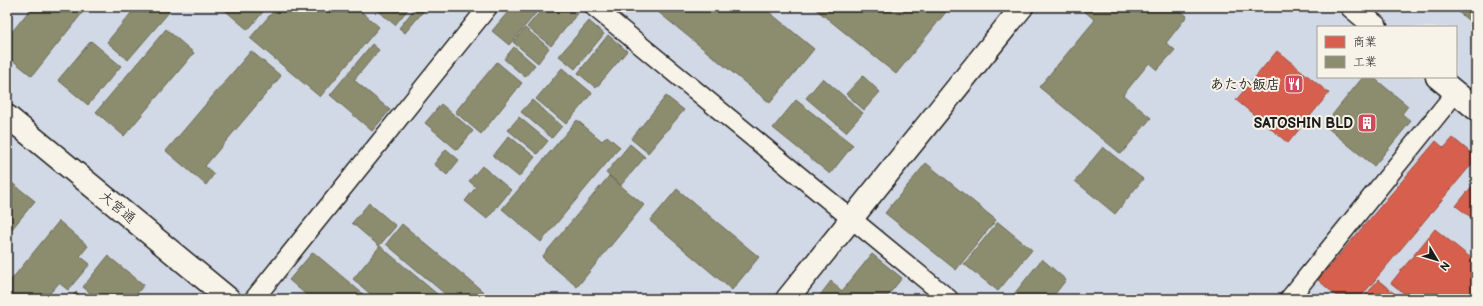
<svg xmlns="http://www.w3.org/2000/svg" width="1483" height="306" viewBox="0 0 1483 306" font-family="'Balsamiq Sans','Klee One',sans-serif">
<rect width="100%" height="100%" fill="#e6e7e7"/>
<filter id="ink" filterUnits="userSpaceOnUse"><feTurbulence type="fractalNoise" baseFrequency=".025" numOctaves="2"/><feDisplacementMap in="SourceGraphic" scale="8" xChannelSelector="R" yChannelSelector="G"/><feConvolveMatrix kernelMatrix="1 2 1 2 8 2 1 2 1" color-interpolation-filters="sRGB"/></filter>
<g filter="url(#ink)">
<path fill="#d2d9e6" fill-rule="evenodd" d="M7,7h1469v292h-1469zM1318,27h138v50h-138z"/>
<path fill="#d6604d" stroke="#9e4c3e" d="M1277,51l52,42 -41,50 -52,-43z
M1453,138l23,19v2l-117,140h-19l-22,-19 118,-139 8,7z
M1476,181v40l-20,-15z
M1435,229l41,33v37h-65l-20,-16z
M1378,280l23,19h-38z"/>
<path fill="#8c8c6e" stroke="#6a6a55" d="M32,7h55l-55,69 -25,-20v-18z
M136,7h30l4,4 -42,49 -21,-18z
M221,7h46l-19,23z
M277,7h79l23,20 -59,70 -70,-59z
M373,7h37l-15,18z
M416,7h11l-22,26 -6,-5z
M512,7h29l-32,38 -17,-14z
M544,7h25l8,7 -26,32 -24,-19z
M652,7h111l51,42 -44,54z
M813,7h137l-54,67z
M1079,7h97l11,9 -21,27 9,7 -18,20 -8,-7 -26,32 28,23 -30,36 -82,-67 56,-67z
M1452,7h24v14l-3,3z
M589,21l15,13 -29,35 -16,-13z
M525,28l24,20 -11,15 -25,-21z
M166,29l28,24 -70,83 -28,-24z
M608,35l19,16 -31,37 -18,-15z
M91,41l30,25 -33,39 -30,-25z
M372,44l7,6 -25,30 36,30 -18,21 -42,-36z
M514,47l21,18 -10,12 -21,-18z
M251,51l30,25 -76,90 9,8 -8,11 -40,-34z
M497,62l25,21 -41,51 -26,-22z
M562,68l30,25 -26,31 -30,-25z
M863,76l17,16 -16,18 -18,-16z
M1363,77h10l35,29 -6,8 9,7 -37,45 -50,-41z
M823,78l40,35 -17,19 -40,-34z
M666,96l18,14 -36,43 -17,-14z
M532,100l30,26 -10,12 -31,-26z
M796,100l57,45 -23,29 -57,-46z
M441,104l32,27 -16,19 -32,-27z
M519,117l29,24 -11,13 -29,-24z
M577,120l25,21 5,-5 13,11 -79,95 -39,-33z
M509,136l26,21 -16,20 -26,-21z
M630,144l15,13 -24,28 -15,-12z
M1103,147l40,32 -28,35 -40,-33z
M446,149l13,11 -12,15 -13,-11z
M926,163l70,57 -40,50 -71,-57z
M482,166l29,24 -24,29 -22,-18 11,-14 -7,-6z
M609,176l35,29 -67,82 -35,-30z
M7,179l28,22 -28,34z
M677,189l82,68 -27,33 -82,-69z
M369,203l27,23 -17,20 -27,-23z
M59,221l29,25 -8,10 10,8 -22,26 -9,-7 -14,16h-38v-14z
M998,222l34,28 -34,41 -34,-27z
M402,224l90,75h-41l-65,-55z
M380,246l63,53h-67l-23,-20z
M313,252l56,47h-58l-22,-19z
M872,254l30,24 -16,20 1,1h-70l14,-18 11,10z
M108,256l36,29 -12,14h-35l-14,-12z
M1042,259l24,21 -15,19h-41z
M76,292l9,7h-14z"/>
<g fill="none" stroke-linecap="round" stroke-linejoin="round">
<g stroke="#1c1c1c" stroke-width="21">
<path id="minor" d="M594,7l355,292
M254,299l234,-292
M1289,299l167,-207"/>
</g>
<g stroke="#1c1c1c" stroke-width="25">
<path id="tertiary" d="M7,116l222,183
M787,299l235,-292"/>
</g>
<g stroke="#1c1c1c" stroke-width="25">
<path id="trunk" d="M1352,7l24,20
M1437,77l39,32"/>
</g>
<use href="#minor" stroke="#f7f3e8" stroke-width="18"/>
<use href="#tertiary" stroke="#f7f3e8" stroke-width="22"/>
<use href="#trunk" stroke="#f7f3e8" stroke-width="22"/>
</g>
</g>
<defs>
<g id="restaurant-square" transform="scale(1)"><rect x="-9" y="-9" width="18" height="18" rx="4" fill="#d1495b" stroke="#f7f3e8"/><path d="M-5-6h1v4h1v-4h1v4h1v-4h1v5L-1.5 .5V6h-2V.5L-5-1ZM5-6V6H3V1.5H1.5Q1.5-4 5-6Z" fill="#fff"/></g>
<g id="building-square" transform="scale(1)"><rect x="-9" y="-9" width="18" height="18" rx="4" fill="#d1495b" stroke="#f7f3e8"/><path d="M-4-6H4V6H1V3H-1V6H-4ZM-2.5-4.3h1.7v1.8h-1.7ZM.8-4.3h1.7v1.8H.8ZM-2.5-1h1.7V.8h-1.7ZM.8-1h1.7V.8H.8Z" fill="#fff"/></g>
</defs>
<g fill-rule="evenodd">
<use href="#restaurant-square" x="1294" y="84"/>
<use href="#building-square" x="1367" y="123"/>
</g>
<g text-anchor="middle" stroke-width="4" stroke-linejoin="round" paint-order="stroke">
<g font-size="14" font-weight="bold" fill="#1c1c1c" stroke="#f7f3e8" text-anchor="end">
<text x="1280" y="89">あたか飯店</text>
<text x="1353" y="128">SATOSHIN BLD</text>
</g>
<g font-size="14" fill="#1c1c1c" stroke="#f7f3e8">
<text transform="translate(118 207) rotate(40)" y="5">大宮通</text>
</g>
</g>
<rect width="1483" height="306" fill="none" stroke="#f7f3e8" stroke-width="24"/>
<rect x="12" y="12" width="1459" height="282" fill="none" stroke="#1c1c1c" stroke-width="1.5" filter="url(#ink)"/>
<rect x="1317" y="26" width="140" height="52" fill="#f7f3e8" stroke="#9f9d96"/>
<rect x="1325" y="36" width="20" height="12" fill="#d6604d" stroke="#9f9d96"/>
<text x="1353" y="46" font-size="12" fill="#1c1c1c">商業</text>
<rect x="1325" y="56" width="20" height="12" fill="#8c8c6e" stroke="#9f9d96"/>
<text x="1353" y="66" font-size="12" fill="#1c1c1c">工業</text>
<g transform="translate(1437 260) rotate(128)" stroke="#f7f3e8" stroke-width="3" paint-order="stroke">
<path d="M0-3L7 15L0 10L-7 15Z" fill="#1c1c1c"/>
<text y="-6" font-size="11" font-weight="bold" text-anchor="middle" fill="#1c1c1c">N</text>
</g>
</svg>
